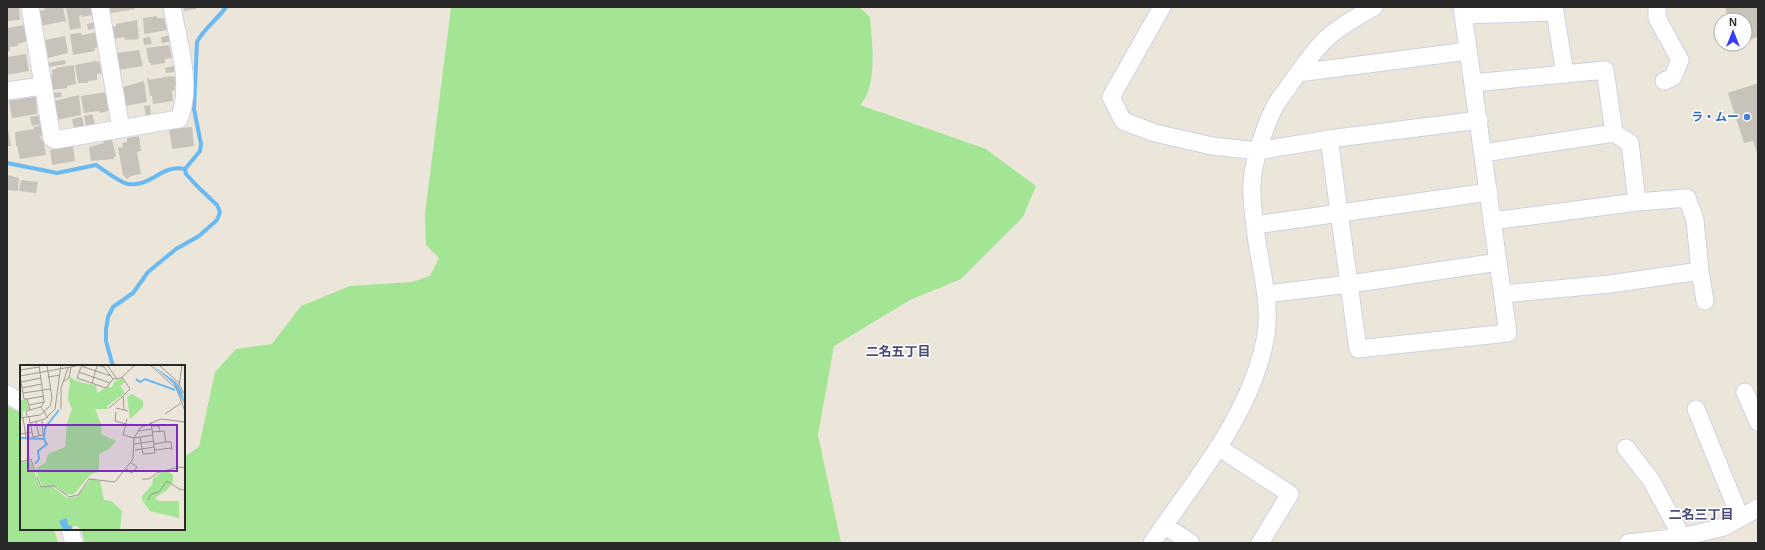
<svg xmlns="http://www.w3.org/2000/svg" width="1765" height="550" viewBox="0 0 1765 550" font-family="Arial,'Noto Sans JP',sans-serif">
<rect width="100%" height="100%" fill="#ece6da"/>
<path fill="#a4e495" d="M451,7h408l11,10c2,25 8,69 -10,88l126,44 50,37 -13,31 -62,62 -51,21 -76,46 -16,89 23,108h-756l-4,-14h103v-72l15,-10 16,-75 21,-23 36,-5 29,-38 49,-20 62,-4 18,-6 9,-18 -13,-13 -1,-31z
M7,406l14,7v116h33l4,14h-51z"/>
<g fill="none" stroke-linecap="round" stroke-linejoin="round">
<path stroke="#6ab9f1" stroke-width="4" d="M7,163l50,10 39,-8c8,5 24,18 32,19 24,3 33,-20 57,-15l15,-18 1,-7 -7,-35 3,-67c7,-14 20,-22 29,-35
M114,366l-2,-3 -6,-22v-12l2,-12 5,-10 20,-14 15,-21 28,-23 23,-13 18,-16 3,-8 -3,-7 -20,-19 -11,-12 -1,-5"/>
</g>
<path fill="#c7c3ba" d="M7,7h12l1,13 -13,1z
M45,7h18l3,14 -26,5 -2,-15 7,-1z
M66,7h25l1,8 -10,2v-2h-1l-2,1 2,12 -11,2z
M110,7h25v2l-24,4z
M183,7h13v2l-12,2z
M1725,7h33v30l-13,4v-21h-16z
M157,16v2h7l3,12 -23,4 -1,-16z
M137,20l2,19 -9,1v-1l-5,1 -1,-3 -10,2 -1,-12 3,-1v-2z
M96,22l1,6 -9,2 -1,-6z
M25,25l2,16 -9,3v2l-8,1v4l-3,1v-24z
M97,32l2,15 -5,1 1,3 -22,4 -3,-21 11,-1 1,2z
M171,35l1,6 -10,2 -1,-6z
M65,36l3,17 -20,5 -3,-18z
M150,37l2,7 -8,1 -1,-7z
M169,45l3,13 -7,1v4l-14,2v-2h-2l-3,-15z
M139,50l4,16 -24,4 -3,-17z
M26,54l3,17 -22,4v-18z
M65,60l1,4 -18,3 -1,-4z
M96,61l1,1 2,-1 3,12 -5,1v6l-9,1v2h-10l-3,-18z
M74,65l2,19 -9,2v2l-16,2 -4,-15 6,-1 -1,-4 4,-1v-1z
M174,66l1,6 -9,1 -1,-5z
M171,76l4,1 2,9h-3l1,4 -3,1 1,10 -20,3 -1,-8h-2l-3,-18h2v2z
M144,81l3,21 -22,4 -2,-19z
M1758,83v73l-5,-15 -9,2 -16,-50z
M61,92l1,5 -10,1 -1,-5z
M107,92l3,18h-2v1l-8,2 -1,-2 -15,2 -3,-17z
M79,95l2,20 -24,5 -3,-19z
M34,97h2l1,17 -25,4 -3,-17z
M150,105l1,11 -5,1 -2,-11z
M92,114l3,10 -9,2 -2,-10z
M41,115l2,9 -11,2 -2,-9z
M82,117l2,10 -10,2 -2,-10z
M43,125l2,10 -5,1 4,7 2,12 -26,4 -3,-13h-1l-1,-14 19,-3 -1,-2z
M192,127l2,19 -22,3 -3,-20z
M7,129h1l3,17h-4z
M139,136l2,15 -4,1 4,22 -10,2 -4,3 -4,-4 -5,-27 5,-1 -1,-4 5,-1v-4z
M112,140l4,16 -2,1v2l-23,2 -2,-14 15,-4 -1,-2z
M73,146l2,15 -23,4 -2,-15z
M7,175l12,3 -1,13 -11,-1z
M21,180l17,2 -2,11 -17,-2z"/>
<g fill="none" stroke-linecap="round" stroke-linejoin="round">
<g stroke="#cfd0e2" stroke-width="19">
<path id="minor" d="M30,7l22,131 3,2 124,-21c14,-33 -1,-78 -7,-112
M100,7l21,122
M1162,7l-51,90 12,24 32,12 57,13 46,5 71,-12 150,-19
M1657,7v11l23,42 -7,17 -9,4
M1463,15l92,-3 10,62
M1298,73l170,-22
M1473,83l132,-13 9,63 16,10 7,59 50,-4 8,22 5,51 5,30
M7,91l35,-5
M1329,139l29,210 150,-16 -46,-326
M1483,153l131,-20
M1492,221l145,-19
M1255,225l234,-33
M1266,294l84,-10 148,-22
M1503,294l107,-10 90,-13
M1745,392l13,30
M7,394l14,8
M1696,409l44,108
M1218,447l72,47 -30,49
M1626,448l25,32 31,57
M1164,525l27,18
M70,529l4,14
M1152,543c42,-62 95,-123 112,-198 9,-37 -3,-73 -8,-110 -2,-17 -5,-35 -4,-52 1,-22 13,-57 23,-77 4,-7 10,-14 14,-20 12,-17 24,-35 39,-49 14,-12 30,-21 46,-30
M1628,543l54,-6 42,-10 34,-19"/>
</g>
<use href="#minor" stroke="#fff" stroke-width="17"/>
</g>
<circle fill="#3f7fe0" stroke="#fff" stroke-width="1.5" cx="1747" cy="117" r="4"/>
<g text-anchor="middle" stroke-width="3" stroke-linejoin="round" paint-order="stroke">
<g font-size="12" font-weight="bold" fill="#366cbe" stroke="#fff" text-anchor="end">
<text x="1739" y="121">ラ・ムー</text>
</g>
<g font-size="13" font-weight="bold" fill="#484a7a" stroke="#fff">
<text x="898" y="356">二名五丁目</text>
<text x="1701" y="519">二名三丁目</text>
</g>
</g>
<g transform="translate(20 365)">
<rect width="165" height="165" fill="#ece6da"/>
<path d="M50,12l6,4 6,-1 -5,2 19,3 1,8 12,-7 2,2 4,-7 7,-3 3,4 -5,4 5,7 -18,13 1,3h-13l7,17 -1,8 15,7 -7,8 -10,5v18l-8,2 -18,21 -7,-1 -9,-7 -15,-1 -7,-17 10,-6 3,-9 17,-7 2,-24 5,-14 -4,-9zM112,29l11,7v6l-13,12 -3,-22zM0,31l1,4 5,-1 3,10 -6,2v6h-2zM10,95l10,27h13l14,11 9,-1 15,-18 9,2 4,19 7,1 11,10 -2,19h-37l-4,-1 -1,-3h-5l-1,4h-52v-67zM143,107h6l4,3v7l-6,8 -12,8 3,3h21v17l-29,-7 -8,-11v-4l10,-11 1,-7z" fill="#a4e495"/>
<path d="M132,0l24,17 6,9 3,14 -12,-22zM47,153l1,7 4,1 -1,4h-8l-4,-9z" fill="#6ab9f1"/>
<path fill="none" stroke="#6ab9f1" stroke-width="2" d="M116,14l4,3 5,-3 30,11M0,73l24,1 1,-11 14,-18M15,99l4,-5 -1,-8 9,-7 -3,-4"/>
<path fill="none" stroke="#9e9a93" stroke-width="1" d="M77,0l7,2 9,12 8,-1 14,-13M87,0l10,14M130,0l26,23 9,23M139,0l19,17 7,13M61,1l30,10M61,2l-4,11 29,10 7,-9M0,5l19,-3M59,7l31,11M0,11l56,-10M0,11l4,23h3l3,11M28,12l12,-2M102,12l8,12 -7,7 1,14M44,16l5,-3 2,-11M1,17l20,-4M72,18l5,-17M159,21l3,-21M2,23l20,-4M3,28l27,-4M7,34l17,-3M9,40l15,-3M21,42l7,11M89,43l14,-12M96,43l12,3M41,44v-21l7,-20M96,47l-1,9 11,3 1,-5M145,49l16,-11M7,52l-1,-6 15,-4 3,-5 -5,-37M9,52l4,20 10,-2 -1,-14M0,53l20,-3 10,-9 2,-8 -5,-33M3,53l3,19M16,57l3,14M10,58l15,-4 10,-10 6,-44M106,59l-3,11 11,3 19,-3M132,61h7l1,5M118,66l14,-2M132,67l12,-1 2,11h5l1,8M0,69l12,-2M120,72l3,17 12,-1 -4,-31M114,79l20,-3M134,79l12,-2M115,85l19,-3M135,85l17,-2M0,97l11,-3 4,13M106,104l6,4 2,-2 3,-4 -6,-4M17,112l4,10 13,-1 15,11 9,-2 11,-16 26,3 18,-23 1,-21 6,-10 21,-9 24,3M122,114h7l8,-6 22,-6 6,1M128,135l3,-6 8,-2 8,-11 12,8 6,1"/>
<path fill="#7b2cbf" fill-opacity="0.15" stroke="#7b2cbf" stroke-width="2" d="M8,60h149v46h-149z"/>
<rect width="165" height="165" fill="none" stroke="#292929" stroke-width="2"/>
</g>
<rect width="1765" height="550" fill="none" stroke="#292929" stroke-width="16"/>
<g transform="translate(1733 32)"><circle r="19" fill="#ffffff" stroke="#a9a9a9"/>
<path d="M0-3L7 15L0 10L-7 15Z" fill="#353efd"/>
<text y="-6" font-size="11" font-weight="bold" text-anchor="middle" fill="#292929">N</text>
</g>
</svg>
